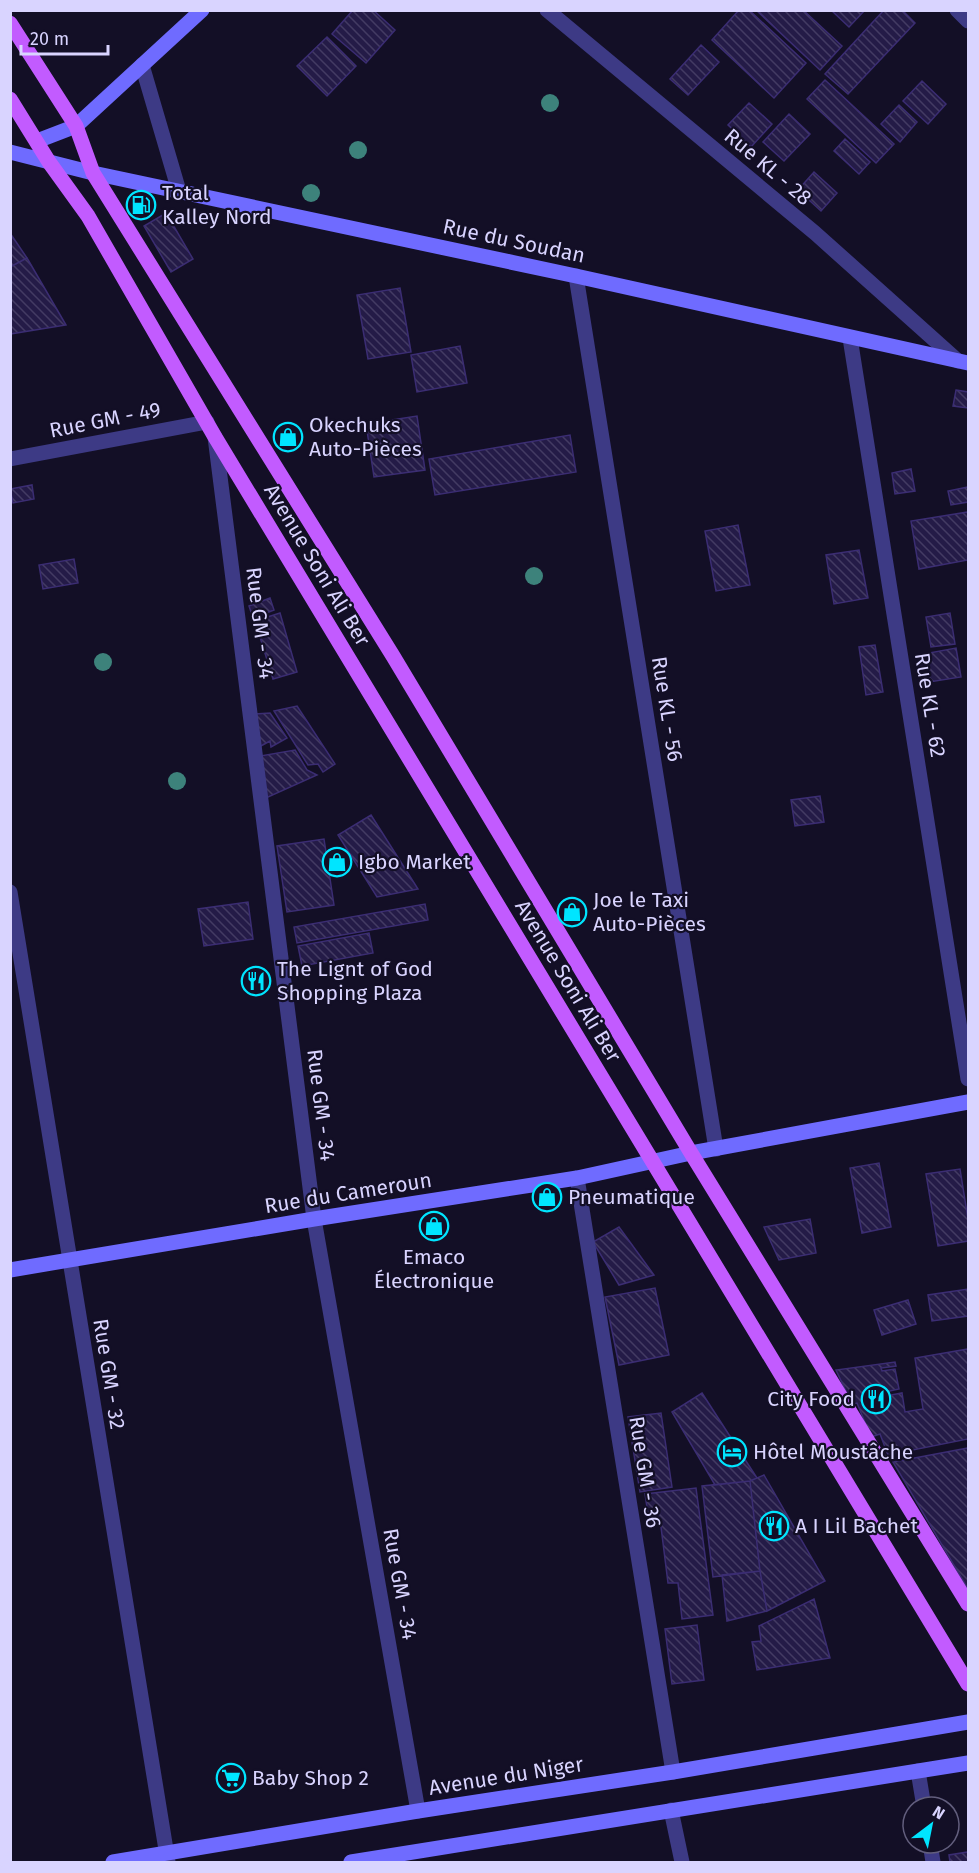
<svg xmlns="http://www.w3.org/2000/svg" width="979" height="1873" viewBox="0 0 979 1873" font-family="'Fira Sans',sans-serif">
<defs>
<pattern id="building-back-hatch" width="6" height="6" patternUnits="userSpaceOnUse" patternTransform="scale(1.5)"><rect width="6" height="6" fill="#241b47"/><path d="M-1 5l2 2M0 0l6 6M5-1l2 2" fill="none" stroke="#433b63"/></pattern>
</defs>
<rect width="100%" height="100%" fill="#130f26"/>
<path fill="url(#building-back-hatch)" stroke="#3b2d73" stroke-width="1.5" d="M353,10h20l22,20 -29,33 -34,-29z
M739,10h10l57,53 -32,35 -62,-58z
M756,10h47l39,36 -22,24z
M831,10h34l-16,17z
M884,10h18l13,13 -67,71 -23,-20z
M327,37l29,29 -29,30 -30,-30z
M701,45l18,17 -31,33 -18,-16z
M825,80l69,64 -18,19 -69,-64z
M922,81l24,23 -18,20 -25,-23z
M749,103l23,21 -21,23 -23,-22z
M899,105l18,17 -17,20 -19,-18z
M789,114l21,20 -26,27 -21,-19z
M845,139l25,23 -11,12 -25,-23z
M814,172l23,21 -16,18 -23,-21z
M166,213l27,46 -22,13 -27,-46z
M10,233l17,25 -17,9z
M27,258l39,67 -56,9v-67z
M400,288l11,64 -43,7 -11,-64z
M460,346l7,37 -50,9 -6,-37z
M956,390l12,2v16l-15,-2z
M417,416l8,54 -51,7 -8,-53z
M570,435l6,37 -141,23 -6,-36z
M911,469l4,22 -20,3 -3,-21z
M32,485l2,14 -21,4 -3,-14z
M968,487v15l-17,3 -3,-14z
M968,512v48l-49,9 -8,-48z
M738,525l12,60 -34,6 -11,-60z
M859,550l9,48 -34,6 -8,-49z
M74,559l4,24 -35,6 -4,-24z
M270,598l4,12 -21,8 -4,-12z
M280,613l17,59 -24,7 -18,-58z
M950,613l5,31 -24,3 -5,-30z
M875,645l8,47 -17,3 -7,-48z
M956,648l5,29 -38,6 -5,-28z
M297,706l38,58 -12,8 -5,-8 -10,1 -34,-54z
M270,713l17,25 -16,9 -1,-6 -11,6 -4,-33z
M295,750l12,20 10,5 -51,23 -6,-42z
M820,796l4,26 -29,4 -4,-26z
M371,815l47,74 -41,8 -39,-62z
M324,839l10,66 -47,7 -10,-66z
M248,902l5,37 -49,7 -6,-37z
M425,904l3,16 -131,23 -3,-16z
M369,933l4,20 -71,13 -4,-20z
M879,1163l12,64 -29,6 -12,-65z
M960,1169l8,50v22l-30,5 -12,-72z
M810,1219l6,34 -37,7 -15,-33z
M619,1227l35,48 -35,10 -26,-43z
M655,1288l14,67 -50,10 -14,-68z
M968,1289v27l-36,5 -4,-26z
M908,1300l8,24 -34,11 -8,-25z
M968,1349v90l-80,16 -8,-21 -9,3 -14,-34 -5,1 -16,-34 59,-8 1,4 -15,2 1,3 13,-2 4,20 -14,3 1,4 16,-3 3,19 18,-3 -8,-51z
M702,1393l55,85 -7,3 -35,4 -43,-73z
M661,1413l11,74 -32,5 -12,-75z
M968,1448v141l-75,-127z
M764,1475l61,106 -58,30 -7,-40 -10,-90z
M750,1481l10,90 -47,6 -11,-91z
M696,1488l17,127 -31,4 -4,-36h-10l-8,-64 -11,2 -4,-27z
M760,1571l7,40 -40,10 -5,-46z
M814,1599l16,59 -73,12 -5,-28 9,-1 -2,-15z
M697,1625l7,55 -32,4 -7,-55z
M968,1852v10h-18l-1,-7z"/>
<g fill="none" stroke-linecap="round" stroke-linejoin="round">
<path stroke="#3d3a85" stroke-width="15" d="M142,65l37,126"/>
<path stroke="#3d3a85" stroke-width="15" d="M547,10l268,223 143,128
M957,10l11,11
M576,276l140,873
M850,338l118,741
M215,437l99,782 104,592
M10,459l197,-37
M10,892l158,970
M577,1178l96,594
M918,1771l6,36
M671,1810l11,52
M930,1843l3,19"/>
<path stroke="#6f6bff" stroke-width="15" d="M37,141l39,-15 126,-116
M10,152l83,21 483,103 392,87
M10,1270l304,-51 263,-41 114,-25 277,-51
M113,1862l305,-51 255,-39 295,-50
M351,1862l617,-99"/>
<path stroke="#c25bff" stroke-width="15" d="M10,23l66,103 17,47 300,483 298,497 277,451
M10,99l39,63 39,54 127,221 753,1247"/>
</g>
<g fill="#3d827b">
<circle cx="550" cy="103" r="9"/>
<circle cx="358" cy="150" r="9"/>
<circle cx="311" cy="193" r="9"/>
<circle cx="534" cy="576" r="9"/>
<circle cx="103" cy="662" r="9"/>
<circle cx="177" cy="781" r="9"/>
</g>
<defs>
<g id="fuel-ring" transform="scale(1.5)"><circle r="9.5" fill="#130f26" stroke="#00e5ff" stroke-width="1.5"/><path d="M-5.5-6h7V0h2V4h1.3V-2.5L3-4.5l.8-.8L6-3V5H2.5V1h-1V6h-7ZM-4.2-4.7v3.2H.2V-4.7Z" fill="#00e5ff"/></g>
<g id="shop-ring" transform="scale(1.5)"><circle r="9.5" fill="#130f26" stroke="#00e5ff" stroke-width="1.5"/><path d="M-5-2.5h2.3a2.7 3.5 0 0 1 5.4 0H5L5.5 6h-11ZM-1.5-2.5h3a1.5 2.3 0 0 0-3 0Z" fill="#00e5ff"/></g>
<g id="restaurant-ring" transform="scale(1.5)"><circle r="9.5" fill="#130f26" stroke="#00e5ff" stroke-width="1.5"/><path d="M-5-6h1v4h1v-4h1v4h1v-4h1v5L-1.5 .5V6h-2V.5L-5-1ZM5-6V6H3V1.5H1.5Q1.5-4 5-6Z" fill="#00e5ff"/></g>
<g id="hotel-ring" transform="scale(1.5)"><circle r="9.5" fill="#130f26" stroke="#00e5ff" stroke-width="1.5"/><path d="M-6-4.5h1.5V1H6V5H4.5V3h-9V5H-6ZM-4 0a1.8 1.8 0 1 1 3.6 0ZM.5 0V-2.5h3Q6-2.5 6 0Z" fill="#00e5ff"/></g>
<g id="supermarket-ring" transform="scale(1.5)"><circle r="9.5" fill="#130f26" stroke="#00e5ff" stroke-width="1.5"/><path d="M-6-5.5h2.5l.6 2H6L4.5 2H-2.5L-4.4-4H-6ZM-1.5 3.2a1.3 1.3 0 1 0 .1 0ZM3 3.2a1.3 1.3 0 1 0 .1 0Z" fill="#00e5ff"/></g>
</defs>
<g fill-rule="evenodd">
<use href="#fuel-ring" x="141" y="205"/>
<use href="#shop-ring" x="288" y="437"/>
<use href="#shop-ring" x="337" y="862"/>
<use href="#shop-ring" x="572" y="912"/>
<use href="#restaurant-ring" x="256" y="981"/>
<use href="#shop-ring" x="547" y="1197"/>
<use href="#shop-ring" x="434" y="1226"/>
<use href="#restaurant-ring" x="876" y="1399"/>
<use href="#hotel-ring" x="732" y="1452"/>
<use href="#restaurant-ring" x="774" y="1526"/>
<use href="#supermarket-ring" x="231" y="1778"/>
</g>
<g text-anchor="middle" stroke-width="4.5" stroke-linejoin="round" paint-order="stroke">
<g font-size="21" fill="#d9d4ff" stroke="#130f26">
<text transform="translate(768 167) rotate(40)" y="7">Rue KL - 28</text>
<text transform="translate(514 241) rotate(12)" y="7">Rue du Soudan</text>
<text transform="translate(105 420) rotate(-11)" y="7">Rue GM - 49</text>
<text transform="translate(317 565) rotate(59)" y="7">Avenue Soni Ali Ber</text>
<text transform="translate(260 623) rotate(83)" y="7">Rue GM - 34</text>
<text transform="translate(930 705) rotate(81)" y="7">Rue KL - 62</text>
<text transform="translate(667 709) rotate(81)" y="7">Rue KL - 56</text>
<text transform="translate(568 981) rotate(59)" y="7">Avenue Soni Ali Ber</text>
<text transform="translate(321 1105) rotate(83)" y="7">Rue GM - 34</text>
<text transform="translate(348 1193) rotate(-9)" y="7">Rue du Cameroun</text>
<text transform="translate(109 1374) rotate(81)" y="7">Rue GM - 32</text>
<text transform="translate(645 1472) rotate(81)" y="7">Rue GM - 36</text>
<text transform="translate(400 1584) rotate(80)" y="7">Rue GM - 34</text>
<text transform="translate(506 1776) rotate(-9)" y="7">Avenue du Niger</text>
</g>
<g font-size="21" fill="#d9d4ff" stroke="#130f26" text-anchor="start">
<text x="162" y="200">Total<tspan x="162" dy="24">Kalley Nord</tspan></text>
<text x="309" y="432">Okechuks<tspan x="309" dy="24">Auto-Pièces</tspan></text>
<text x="358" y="869">Igbo Market</text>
<text x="593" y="907">Joe le Taxi<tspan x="593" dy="24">Auto-Pièces</tspan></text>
<text x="277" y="976">The Lignt of God<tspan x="277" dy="24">Shopping Plaza</tspan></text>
<text x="568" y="1204">Pneumatique</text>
<text x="434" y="1264" text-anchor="middle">Emaco<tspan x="434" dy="24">Électronique</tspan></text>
<text x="855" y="1406" text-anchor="end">City Food</text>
<text x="753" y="1459">Hôtel Moustâche</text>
<text x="795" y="1533">A I Lil Bachet</text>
<text x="252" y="1785">Baby Shop 2</text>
</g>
</g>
<rect width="979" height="1873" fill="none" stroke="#d9d4ff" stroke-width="24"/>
<g transform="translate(931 1825) rotate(32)"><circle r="28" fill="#130f26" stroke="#625e7d" stroke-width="1.5"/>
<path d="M0-4.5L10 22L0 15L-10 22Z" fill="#00e5ff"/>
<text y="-9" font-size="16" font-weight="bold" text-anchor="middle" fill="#d9d4ff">N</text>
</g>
<path d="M21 45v9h87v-9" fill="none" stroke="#d9d4ff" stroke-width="3"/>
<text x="30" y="45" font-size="18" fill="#d9d4ff" stroke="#130f26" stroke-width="4.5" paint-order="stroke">20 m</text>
</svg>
